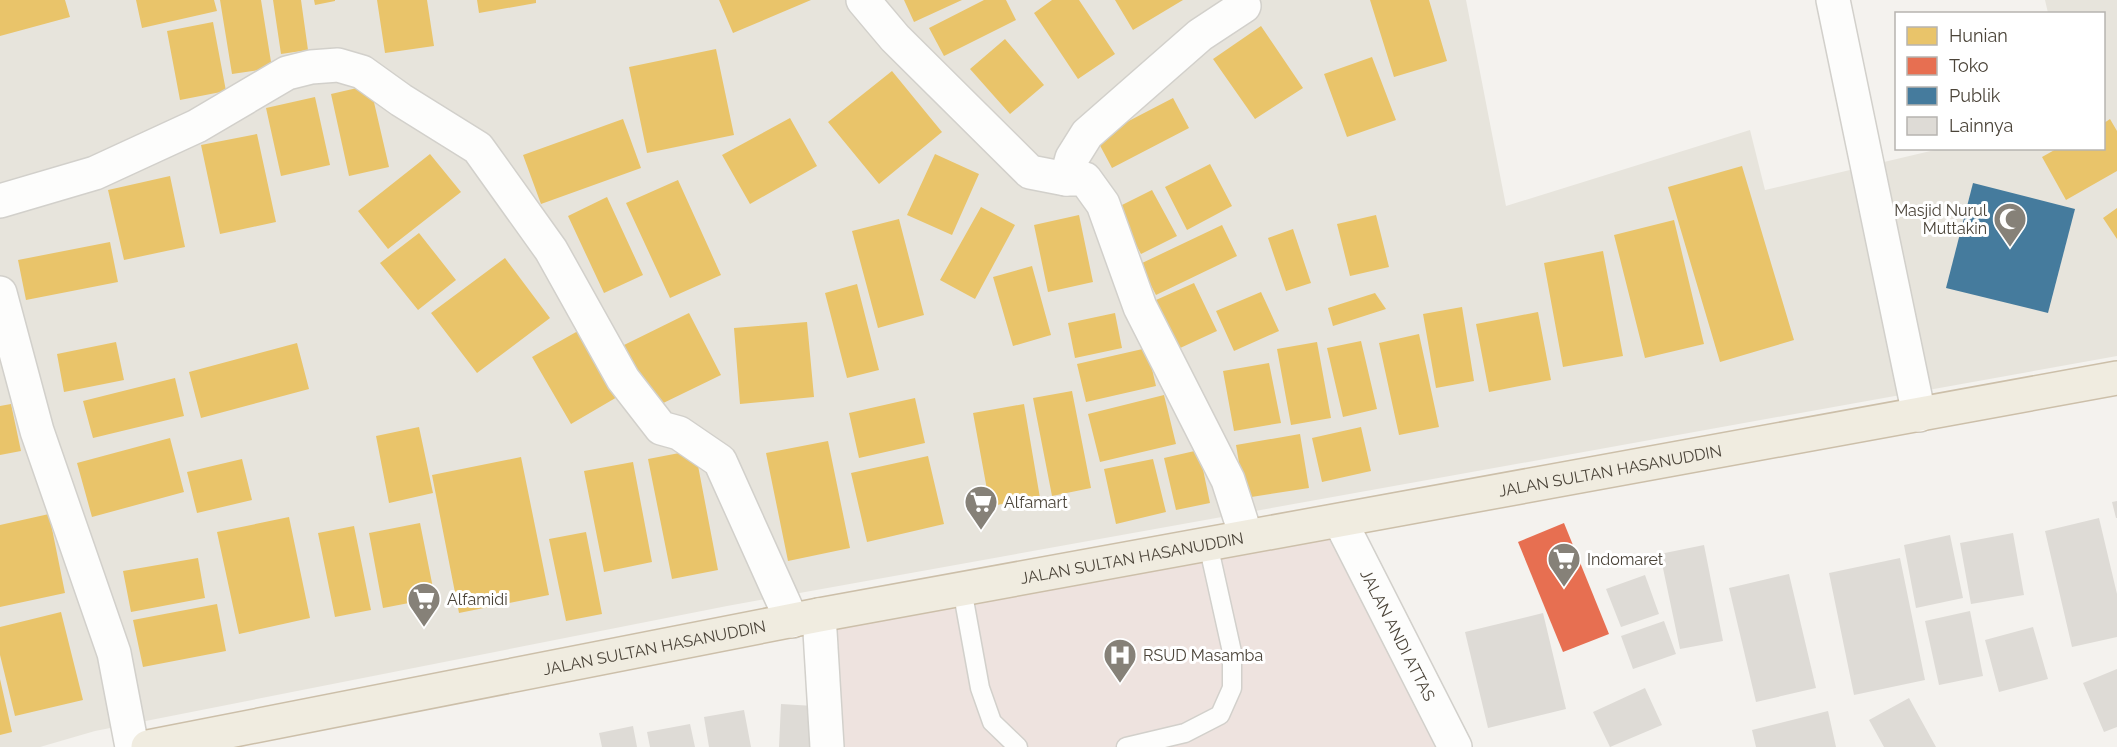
<svg xmlns="http://www.w3.org/2000/svg" width="2117" height="747" viewBox="0 0 2117 747" font-family="Raleway,sans-serif">
<rect width="100%" height="100%" fill="#f4f2ee"/>
<path fill="#e7e4dc" d="M0,0h1466l40,206 244,-76 15,60 174,-41 165,-1v-134l-56,-1 -3,-13h72v356l-1390,250 -632,125 -55,16h-40z"/>
<path fill="#eee3df" d="M1334,525l110,222h-613l-7,-127z"/>
<path fill="#e9c46a" d="M0,0h65l5,17 -70,19z
M136,0h78l3,11 -75,17z
M220,0h41l11,68 -40,6z
M273,0h28l7,50 -27,4z
M314,0h21v1l-20,4z
M377,0h50l7,46 -49,7z
M477,0h59v3l-57,10z
M719,0h92l-78,33z
M904,0h58l-48,22z
M984,0h22l10,20 -72,36 -15,-28z
M1052,0h27l36,54 -37,25 -44,-66z
M1115,0h68l-50,30z
M1370,0h59l18,61 -53,16z
M213,22l13,69 -46,9 -13,-69z
M1261,26l42,62 -48,31 -42,-60z
M1005,39l39,46 -34,29 -40,-45z
M716,49l18,86 -87,18 -18,-86z
M1372,57l24,63 -49,17 -23,-63z
M892,71l50,61 -63,52 -51,-62z
M370,85l19,82 -40,9 -18,-82z
M315,97l15,68 -49,11 -15,-68z
M1173,98l16,30 -77,40 -16,-30z
M790,118l27,48 -67,38 -28,-49z
M623,119l18,49 -100,36 -18,-49z
M2110,119l7,12v40l-51,29 -24,-43 16,-9h46v-25z
M257,134l19,88 -56,12 -19,-89z
M430,154l31,38 -73,57 -30,-38z
M935,154l44,20 -27,61 -45,-20z
M1210,164l22,42 -45,24 -22,-43z
M1742,166l52,174 -74,22 -52,-175z
M170,176l15,71 -61,13 -16,-70z
M678,180l43,95 -51,23 -44,-95z
M1152,190l25,46 -36,18 -25,-46z
M607,197l36,78 -39,18 -36,-77z
M981,207l34,18 -40,74 -35,-19z
M2117,208v31l-14,-21z
M1079,215l14,67 -45,10 -14,-67z
M1376,215l13,52 -39,9 -13,-52z
M899,219l25,96 -46,13 -26,-97z
M1674,220l30,124 -59,14 -31,-123z
M1222,225l15,31 -81,39 -16,-31z
M1293,229l18,54 -25,8 -18,-53z
M419,233l37,47 -38,30 -38,-47z
M110,242l8,40 -92,18 -8,-40z
M1603,251l20,105 -60,11 -19,-104z
M505,258l45,60 -73,55 -46,-60z
M1032,266l19,69 -38,11 -20,-69z
M1194,283l23,48 -39,18 -22,-49z
M857,284l22,86 -32,8 -22,-85z
M1261,292l18,39 -45,20 -18,-40z
M1375,293l11,16 -53,17 -5,-18z
M1462,307l12,74 -38,7 -13,-74z
M1538,312l13,68 -62,12 -13,-68z
M689,313l32,62 -68,33 -31,-62z
M1115,313l7,35 -47,10 -7,-35z
M807,322l7,75 -74,7 -6,-76z
M585,327l39,66 -53,31 -39,-67z
M1419,334l20,93 -40,8 -20,-92z
M1361,341l16,68 -34,8 -16,-69z
M116,342l8,38 -60,12 -7,-38z
M1317,342l14,76 -40,7 -14,-76z
M297,343l12,46 -108,29 -12,-46z
M1147,348l9,38 -70,16 -9,-38z
M1269,363l12,60 -47,8 -11,-60z
M175,378l9,38 -91,22 -10,-37z
M1072,391l19,97 -39,8 -19,-98z
M1164,395l12,49 -76,18 -12,-48z
M915,398l10,45 -66,15 -10,-45z
M11,404l10,47 -21,4v-49z
M1024,404l16,94 -50,8 -17,-93z
M419,427l14,66 -44,10 -13,-67z
M1361,427l10,44 -49,11 -10,-44z
M1300,434l9,54 -64,10 -9,-53z
M170,438l14,54 -92,25 -15,-54z
M828,441l22,107 -62,13 -22,-108z
M695,450l23,120 -46,9 -24,-120z
M1199,450l11,53 -34,7 -12,-52z
M928,456l16,68 -77,18 -16,-69z
M521,457l28,138 -90,18 -27,-138z
M242,459l10,41 -55,13 -10,-41z
M1153,459l13,53 -50,12 -12,-55z
M633,462l19,100 -48,10 -20,-101z
M49,514l16,79 -65,14v-82z
M289,517l21,101 -71,16 -22,-102z
M420,523l15,75 -52,10 -14,-75z
M354,526l17,84 -36,7 -17,-84z
M586,532l16,82 -36,7 -17,-82z
M198,558l7,40 -74,14 -8,-41z
M217,604l9,47 -83,16 -10,-47z
M61,612l22,88 -68,16 -15,-61v-28z
M0,679l12,53 -12,3z"/>
<path fill="#e76f51" d="M1564,523l45,111 -46,18 -45,-110z"/>
<path fill="#457b9d" d="M1973,183l102,26 -27,104 -102,-25z"/>
<path fill="#dedbd6" d="M2117,501v17h-1l-4,-16z
M2099,518l18,76v43l-45,10 -27,-116z
M2013,533l11,62 -53,9 -11,-61z
M1950,535l13,63 -47,10 -12,-63z
M1704,545l19,96 -43,8 -20,-95z
M1900,558l25,122 -71,15 -25,-122z
M1789,574l27,114 -60,14 -27,-114z
M1645,575l14,39 -38,13 -15,-38z
M1970,611l13,65 -44,9 -14,-64z
M1543,613l23,96 -78,19 -23,-96z
M1664,621l12,33 -43,15 -12,-33z
M2033,627l15,52 -49,13 -14,-52z
M2117,669v58l-13,5 -21,-49z
M1645,688l17,37 -52,22 -17,-35z
M1909,698l27,49h-52l-15,-27z
M781,704l33,2 -2,41h-33z
M744,710l7,37h-42l-5,-30z
M1828,711l8,36h-80l-4,-17z
M690,724l5,23h-45l-3,-15z
M633,726l4,21h-35l-3,-14z"/>
<g fill="none" stroke-linecap="round" stroke-linejoin="round">
<g stroke="#d2d0cb" stroke-width="21">
<path id="service" d="M962,589l18,99 12,34 26,25
M1126,747l59,-14 35,-18 12,-27v-36l-24,-108"/>
</g>
<g stroke="#d2d0cb" stroke-width="36">
<g id="minor">
<path d="M863,0l32,38 135,134 36,7h19l18,25 37,103 88,173 18,56"/>
<path d="M1833,0l86,415"/>
<path d="M1066,179l6,-21 15,-24 113,-99 44,-29"/>
<path d="M0,201l95,-28 102,-47 90,-53 24,-6 27,-2 24,7 39,28 77,48 73,102 72,129 38,49 18,5 41,28 72,160"/>
<path d="M0,293l37,138 77,222 18,94"/>
<path id="s1" d="M1340,521l115,226"/>
<path d="M819,615l8,132"/>
</g>
</g>
<g stroke="#ccbfa9" stroke-width="36">
<g id="trunk">
<path id="s2" d="M148,747l671,-132 1298,-237"/>
</g>
</g>
<use href="#service" stroke="#fdfdfc" stroke-width="18"/>
<use href="#minor" stroke="#fdfdfc" stroke-width="33"/>
<use href="#trunk" stroke="#f0ece0" stroke-width="33"/>
</g>
<defs>
<g id="mosque-pin" transform="scale(1.725)"><path d="M0 17L-7.5 6A9.5 9.5 0 1 1 7.5 6Z" fill="#868178" stroke="#fff"/><path d="M3.5-4.9A6 6 0 1 0 3.5 4.9A5 5 0 1 1 3.5-4.9Z" fill="#fff"/></g>
<g id="supermarket-pin" transform="scale(1.725)"><path d="M0 17L-7.5 6A9.5 9.5 0 1 1 7.5 6Z" fill="#868178" stroke="#fff"/><path d="M-6-5.5h2.5l.6 2H6L4.5 2H-2.5L-4.4-4H-6ZM-1.5 3.2a1.3 1.3 0 1 0 .1 0ZM3 3.2a1.3 1.3 0 1 0 .1 0Z" fill="#fff"/></g>
<g id="hospital-pin" transform="scale(1.725)"><path d="M0 17L-7.5 6A9.5 9.5 0 1 1 7.5 6Z" fill="#868178" stroke="#fff"/><path d="M-5-5h3v3.5h4V-5h3V5h-3V1.5h-4V5h-3Z" fill="#fff"/></g>
</defs>
<g fill-rule="evenodd">
<use href="#mosque-pin" x="2010" y="219"/>
<use href="#supermarket-pin" x="981" y="502"/>
<use href="#supermarket-pin" x="1564" y="559"/>
<use href="#supermarket-pin" x="424" y="599"/>
<use href="#hospital-pin" x="1120" y="655"/>
</g>
<g text-anchor="middle" stroke-width="6" stroke-linejoin="round" paint-order="stroke">
<g font-size="16" fill="#4b4439" stroke="#fff" text-anchor="start">
<text x="1987" y="216" text-anchor="end">Masjid Nurul<tspan x="1987" dy="18">Muttakin</tspan></text>
<text x="1004" y="508">Alfamart</text>
<text x="1587" y="565">Indomaret</text>
<text x="447" y="605">Alfamidi</text>
<text x="1143" y="661">RSUD Masamba</text>
</g>
<g font-size="16" fill="#4b4439" stroke="#fff">
<text dy="6" stroke="none"><textPath href="#s2" startOffset="1488">JALAN SULTAN HASANUDDIN</textPath></text>
<text dy="6" stroke="none"><textPath href="#s2" startOffset="1002">JALAN SULTAN HASANUDDIN</textPath></text>
<text dy="6" stroke="none"><textPath href="#s1" startOffset="128">JALAN ANDI ATTAS</textPath></text>
<text dy="6" stroke="none"><textPath href="#s2" startOffset="516">JALAN SULTAN HASANUDDIN</textPath></text>
</g>
</g>
<rect x="1895" y="12" width="210" height="138" fill="#ffffff" stroke="#b7b4b0" stroke-width="1.5"/>
<rect x="1907" y="27" width="30" height="18" fill="#e9c46a" stroke="#b7b4b0" stroke-width="1.5"/>
<text x="1949" y="42" font-size="18" fill="#4b4439">Hunian</text>
<rect x="1907" y="57" width="30" height="18" fill="#e76f51" stroke="#b7b4b0" stroke-width="1.5"/>
<text x="1949" y="72" font-size="18" fill="#4b4439">Toko</text>
<rect x="1907" y="87" width="30" height="18" fill="#457b9d" stroke="#b7b4b0" stroke-width="1.5"/>
<text x="1949" y="102" font-size="18" fill="#4b4439">Publik</text>
<rect x="1907" y="117" width="30" height="18" fill="#dedbd6" stroke="#b7b4b0" stroke-width="1.5"/>
<text x="1949" y="132" font-size="18" fill="#4b4439">Lainnya</text>
</svg>
